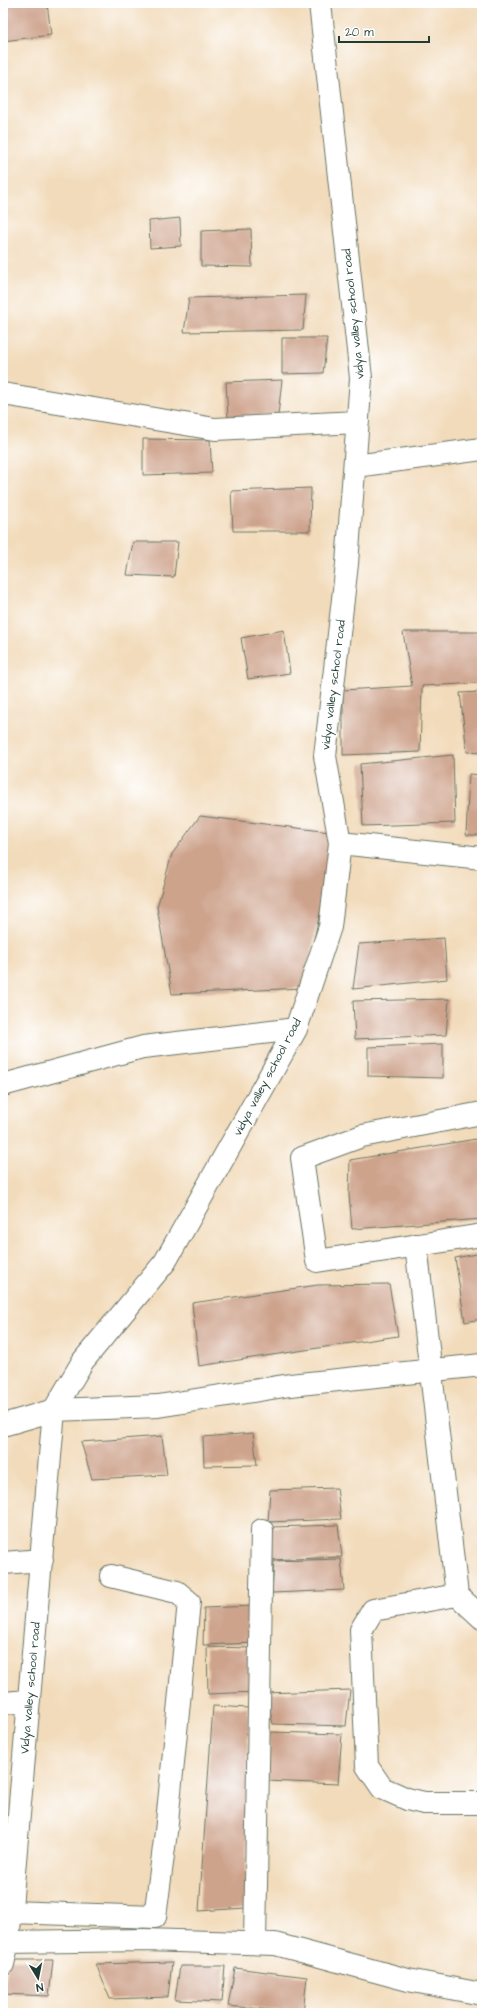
<svg xmlns="http://www.w3.org/2000/svg" width="485" height="2016" viewBox="0 0 485 2016" font-family="'Architects Daughter',sans-serif">
<rect width="100%" height="100%" fill="#fff"/>
<filter id="ink" filterUnits="userSpaceOnUse"><feTurbulence type="fractalNoise" baseFrequency=".025" numOctaves="2"/><feDisplacementMap in="SourceGraphic" scale="8" xChannelSelector="R" yChannelSelector="G"/><feConvolveMatrix kernelMatrix="1 2 1 2 8 2 1 2 1" color-interpolation-filters="sRGB"/></filter>
<filter id="wash" filterUnits="userSpaceOnUse"><feTurbulence type="fractalNoise" baseFrequency=".012" numOctaves="4" result="noise"/><feDisplacementMap in="SourceGraphic" scale="16" xChannelSelector="R" yChannelSelector="G"/><feGaussianBlur stdDeviation="0.9" result="paint"/><feColorMatrix in="noise" values="0 0 0 0 0 0 0 0 0 0 0 0 0 0 0 0 0 1.4 0 .05"/><feComposite in="paint" operator="in"/></filter>
<g filter="url(#wash)">
<rect width="100%" height="100%" fill="#f2dbbb"/>
<g id="blocks">
<path fill="#cea38c" d="M3,3h44l4,32 -48,6z
M180,218l1,28 -31,2 -1,-27z
M251,229l1,38 -51,-1v-35z
M306,295l-3,35 -119,2 5,-34z
M282,338h45l-4,35 -41,1z
M282,380l-4,35 -50,3 -2,-36z
M143,439l67,1 2,33 -69,2z
M311,488l-1,43h-77l-2,-40z
M133,542h45l-4,35 -47,-2z
M284,630l6,43 -42,6 -7,-41z
M403,632h79v51l-60,3 -2,66 -77,3v-65l69,-4z
M482,692v61l-15,-1 -7,-59z
M453,755l2,68 -92,3 -3,-62z
M469,774l13,1v60h-16z
M200,816l138,17 -35,155 -131,6 -15,-87 15,-53z
M444,938l3,41 -94,10 6,-45z
M449,999l-3,36 -91,4 -2,-38z
M443,1044v34l-75,-2v-29z
M482,1138v81l-130,10 -3,-35 1,-34z
M482,1253v66l-17,3 -10,-64z
M389,1284l9,52 -199,30 -7,-63 126,-18z
M253,1433l4,32 -53,1 -1,-29z
M162,1436l5,39 -75,4 -11,-37z
M337,1488l4,31 -73,3 2,-32z
M338,1525l4,32 -73,3 2,-33z
M341,1559l3,31 -72,3 2,-32z
M253,1606l2,37 -52,2 1,-37z
M207,1647l45,1 4,44 -48,2z
M350,1690l-4,36 -73,-2 -7,-31z
M213,1706l35,2 -2,200 -47,3z
M269,1732l73,2 -4,50 -72,-3z
M9,1960h44l-4,36 -46,-2z
M172,1962l-4,35 -58,2 -14,-35z
M180,1966h45l-3,36 -47,-2z
M235,1968l72,9 -4,36 -75,-7z"/>
</g>
</g>
<g filter="url(#ink)">
<use href="#blocks" fill-opacity="0" stroke="#697463" stroke-width="1"/>
<g fill="none" stroke-linecap="round" stroke-linejoin="round">
<g stroke="#697463" stroke-width="24">
<path id="minor" d="M3,394l212,35 143,-7
M355,466l127,-17
M340,843l142,15
M3,1085l140,-38 153,-18
M482,1113l-120,23 -60,22 15,103 165,-26
M416,1245l41,350 25,23
M3,1425l51,-15 104,-4 132,-21 192,-20
M3,1563l39,-3
M457,1595l-84,15 -12,20 6,136 15,22 25,11 17,4h58
M3,1703l26,-2
M10,1912l145,5 11,-85 23,-230 -12,-10 -66,-16
M8,1942l136,-2 131,4 133,36 74,14
M255,1943l7,-413
M3,1964l5,-22 46,-532 29,-49 82,-99 131,-233 34,-102 10,-84 -15,-87 22,-192 14,-186 -41,-375"/>
</g>
<use href="#minor" stroke="#fff" stroke-width="22"/>
</g>
</g>
<g text-anchor="middle" stroke-width="3" stroke-linejoin="round" paint-order="stroke">
<g font-size="12" fill="#1f3d34" stroke="#fff">
<text transform="translate(353 314) rotate(-96)" y="4">vidya valley school road</text>
<text transform="translate(333 685) rotate(-83)" y="4">vidya valley school road</text>
<text transform="translate(267 1077) rotate(-62)" y="4">vidya valley school road</text>
<text transform="translate(30 1688) rotate(-85)" y="4">Vidya valley school road</text>
</g>
</g>
<rect width="485" height="2016" fill="none" stroke="#fff" stroke-width="16"/>
<g transform="translate(38 1978) rotate(170)" stroke="#ffffff" stroke-width="3" paint-order="stroke">
<path d="M0-3L7 15L0 10L-7 15Z" fill="#1f3d34"/>
<text y="-6" font-size="11" font-weight="bold" text-anchor="middle" fill="#1f3d34">N</text>
</g>
<path d="M339 36v6h90v-6" fill="none" stroke="#1f3d34" stroke-width="2"/>
<text x="345" y="36" font-size="12" fill="#1f3d34" stroke="#ffffff" stroke-width="3" paint-order="stroke">20 m</text>
</svg>
